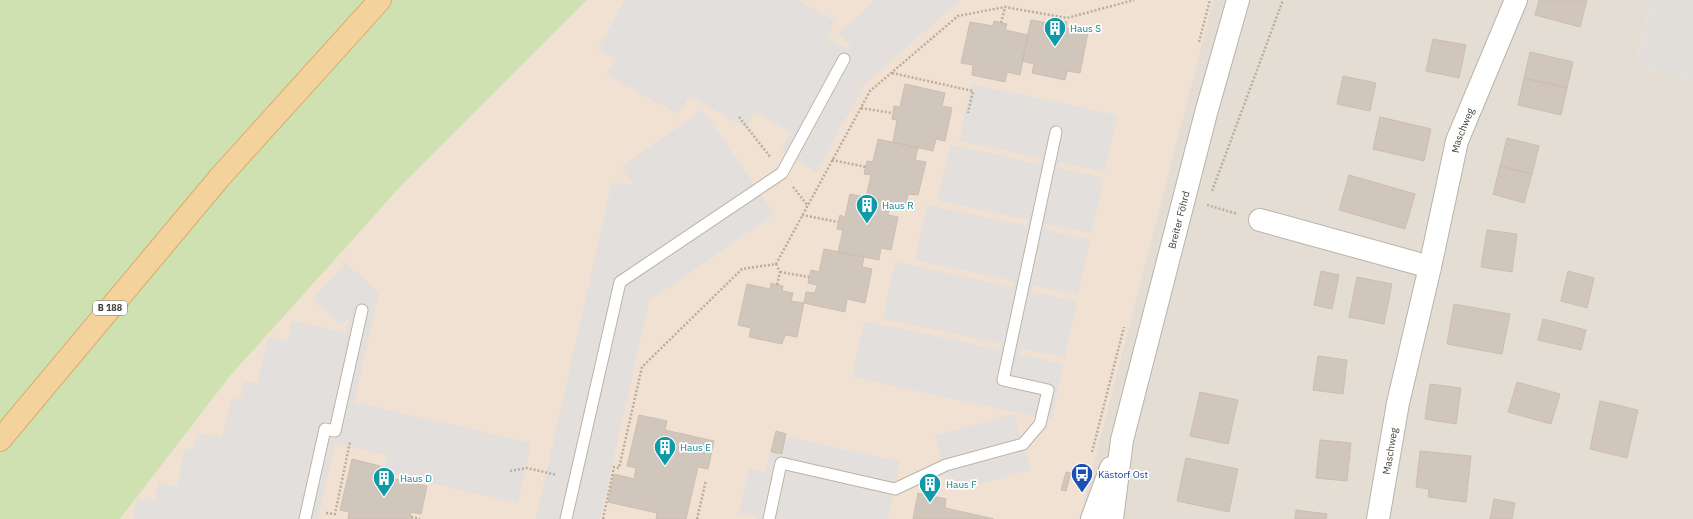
<svg xmlns="http://www.w3.org/2000/svg" width="1693" height="519" viewBox="0 0 1693 519" font-family="'IBM Plex Sans',sans-serif">
<rect width="100%" height="100%" fill="#f0ece5"/>
<path fill="#e4ddd3" d="M1213,0h438l-17,66 59,15v438h-614z"/>
<path fill="#f1e1d2" d="M587,0h626l-134,519h-959l110,-143 170,-189z"/>
<path fill="#e2deda" d="M1651,0h42v81l-59,-15z"/>
<path fill="#d0e1b1" d="M0,0h587l-187,187 -170,189 -110,143h-120z"/>
<path fill="#e2dfdd" d="M625,0h172l38,21 -8,16 22,12 2,-2 -13,-14 38,-33h84l-96,85 -48,87 -35,-20 10,-20 -37,-20 -8,15 -57,-31 -10,18 -73,-39 9,-16 -17,-10z
M971,84l146,31 -12,57 -45,-10 -2,6 46,10 -13,55 -45,-9 -1,6 45,10 -12,55 -45,-10 -1,7 45,9 -12,56 -45,-9 -1,6 44,10 -11,56 -200,-43 12,-56 136,29 1,-6 -118,-26 12,-56 118,25 1,-6 -99,-21 12,-55 100,21 1,-6 -90,-20 12,-55 90,19 1,-6 -82,-17z
M703,110l71,104 -125,87 -49,218h-64l76,-337 22,4 -13,-19z
M346,263l33,30 -25,109 177,41 -13,60 -135,-31 4,-17 -52,-12 -17,76h-185l4,-21 17,4 5,-19 18,4 8,-39 8,2 4,-17 25,5 10,-40 8,2 4,-19 14,3 10,-47 20,5 4,-21 54,12 4,-17 -9,9 -28,-26z
M1015,414l15,56 -80,22 -15,-57z
M787,437l113,25 -13,57h-132l1,-2 -17,-4 10,-44 17,4 4,-20 13,2z"/>
<path fill="#d1c6bc" stroke="#cbbeb0" d="M1539,0h48l-7,27 -45,-12z
M1055,19l12,3 -1,6 22,4 -8,41 -13,-2 -2,9 -33,-7 2,-9 -12,-3 9,-41 23,4z
M994,21l13,3 -2,6 23,5 -8,40 -13,-3 -2,10 -33,-7 1,-10 -12,-2 9,-41 23,4z
M1433,39l33,6 -7,33 -33,-7z
M1530,52l43,10 -6,26 -43,-10z
M1343,76l33,7 -6,28 -33,-7z
M1524,78l43,10 -6,27 -43,-10z
M905,84l40,9 -3,13 10,2 -7,33 -9,-2 -3,12 -40,-9 4,-22 -5,-1 2,-13 6,1z
M1380,117l51,12 -7,32 -51,-12z
M1507,138l32,8 -7,28 -32,-8z
M878,139l40,9 -3,12 11,2 -8,33 -10,-1 -2,11 -40,-8 5,-22 -7,-1 3,-13 6,1z
M1500,166l32,8 -8,29 -31,-9z
M1349,175l66,19 -10,35 -66,-19z
M850,194l40,8 -2,13 10,2 -7,33 -10,-2 -2,12 -41,-8 5,-22 -6,-1 3,-14 5,2z
M1487,230l30,4 -5,38 -31,-5z
M824,249l40,8 -2,10 10,2 -7,34 -18,-4 -2,13 -41,-9 2,-11 9,1 2,-8 -9,-2 1,-6 2,-7 8,2z
M1321,271l18,4 -7,34 -18,-4z
M1568,271l26,7 -7,30 -26,-7z
M1357,277l35,7 -8,40 -35,-7z
M771,283l12,3 -1,5 11,2 -2,8 13,2 -7,34 -12,-2 -3,9 -33,-7 2,-9 -13,-3 9,-41 23,5z
M1454,304l56,10 -8,40 -55,-10z
M1543,319l43,11 -5,20 -43,-10z
M1318,356l29,4 -4,34 -30,-4z
M1517,382l43,12 -9,30 -43,-12z
M1430,384l31,4 -5,36 -31,-5z
M1200,392l38,8 -10,44 -38,-8z
M1600,401l38,9 -11,48 -37,-9z
M639,415l28,6 -2,9 49,11 -6,28 -10,-2 -12,52h-30l1,-6 -49,-11 6,-28 20,5 2,-11 -9,-2z
M776,431l10,3 -4,20 -11,-2z
M1320,440l31,3 -4,38 -31,-3z
M1420,451l51,5 -5,46 -38,-5 1,-8 -13,-2z
M1186,458l52,11 -9,43 -52,-11z
M352,459l28,7 -2,9 49,11 -6,28 -10,-2 -1,7h-62l1,-7 -9,-2z
M1066,472l5,1 -5,18 -5,-1z
M918,493l28,6 -1,9 49,11h-81z
M1494,499l21,4 -3,16h-22z
M1296,510l31,4 -1,5h-31z"/>
<g fill="none" stroke-linecap="round" stroke-linejoin="round">
<g stroke="#bbb3a9" stroke-width="13">
<path id="service" d="M305,519l20,-90 10,2 27,-121
M566,519l54,-237 162,-109 62,-114
M769,519l12,-56 114,26 51,-24 77,-21 17,-20 8,-34 -45,-10 53,-248"/>
</g>
<g stroke="#bbb3a9" stroke-width="24">
<g id="minor">
<path d="M1260,220l170,47"/>
<path d="M1092,519l19,-51"/>
<path id="s1" d="M1112,519l10,-79 84,-327 32,-113"/>
<path id="s2" d="M1378,519l20,-116 32,-136 27,-126 59,-141"/>
</g>
</g>
<g stroke="#d6ad6d" stroke-width="24">
<path id="primary" d="M0,440l220,-263 160,-177"/>
</g>
<path stroke="#bbad9b" stroke-width="2.5" stroke-dasharray="2 2" stroke-linecap="butt" d="M1001,23l4,-16
M1199,42l11,-42
M892,73l81,18 -5,22
M861,108l31,5
M739,117l32,41
M832,160l34,7
M793,187l15,19
M1212,191l71,-191
M1207,205l31,9
M802,215l36,7
M776,264l4,8 -3,13
M780,272l29,5
M1092,452l32,-125
M510,471l17,-3 30,7
M326,513l9,1 15,-72
M411,517l9,2
M603,519l11,-52 5,1 23,-101 100,-98 34,-5 94,-173 88,-75 47,-9 62,11 67,-18
M697,519l9,-39"/>
<use href="#service" stroke="#fff" stroke-width="11"/>
<use href="#minor" stroke="#fff" stroke-width="22"/>
<use href="#primary" stroke="#f3d29b" stroke-width="22"/>
</g>
<defs>
<g id="building-pin" transform="scale(1.15)"><path d="M0 17L-7.5 6A9.5 9.5 0 1 1 7.5 6Z" fill="#0f9aa8" stroke="#fff"/><path d="M-4-6H4V6H1V3H-1V6H-4ZM-2.5-4.3h1.7v1.8h-1.7ZM.8-4.3h1.7v1.8H.8ZM-2.5-1h1.7V.8h-1.7ZM.8-1h1.7V.8H.8Z" fill="#fff"/></g>
<g id="bus-pin" transform="scale(1.15)"><path d="M0 17L-7.5 6A9.5 9.5 0 1 1 7.5 6Z" fill="#1a4fb4" stroke="#fff"/><path d="M-5-6H5V4H4V6H2V4H-2V6H-4V4H-5ZM-3.5-4V0h7V-4ZM-3.5 1.2v1.5H-2V1.2ZM2 1.2v1.5H3.5V1.2Z" fill="#fff"/></g>
</defs>
<g fill-rule="evenodd">
<use href="#building-pin" x="1055" y="28"/>
<use href="#building-pin" x="867" y="205"/>
<use href="#building-pin" x="665" y="447"/>
<use href="#bus-pin" x="1082" y="474"/>
<use href="#building-pin" x="384" y="478"/>
<use href="#building-pin" x="930" y="484"/>
</g>
<g text-anchor="middle" stroke-width="3.5" stroke-linejoin="round" paint-order="stroke">
<rect fill="#fff" stroke="#7b7672" stroke-width="1" x="93" y="301" width="34" height="14" rx="3"/>
<g font-size="9" font-weight="bold" fill="#423c35">
<text x="110" y="311">B 188</text>
</g>
<g font-size="10" fill="#0d838f" stroke="#fff" text-anchor="start">
<text x="1070" y="32">Haus S</text>
<text x="882" y="209">Haus R</text>
<text x="680" y="451">Haus E</text>
<text x="400" y="482">Haus D</text>
<text x="946" y="488">Haus F</text>
</g>
<g font-size="10" fill="#423c35" stroke="#fff">
<text dy="4" stroke="none"><textPath href="#s2" startOffset="398">Maschweg</textPath></text>
<text dy="4" stroke="none"><textPath href="#s1" startOffset="307">Breiter Föhrd</textPath></text>
<text dy="4" stroke="none"><textPath href="#s2" startOffset="69">Maschweg</textPath></text>
</g>
<g font-size="10" fill="#164399" stroke="#fff" text-anchor="start">
<text x="1098" y="478">Kästorf Ost</text>
</g>
</g>
</svg>
